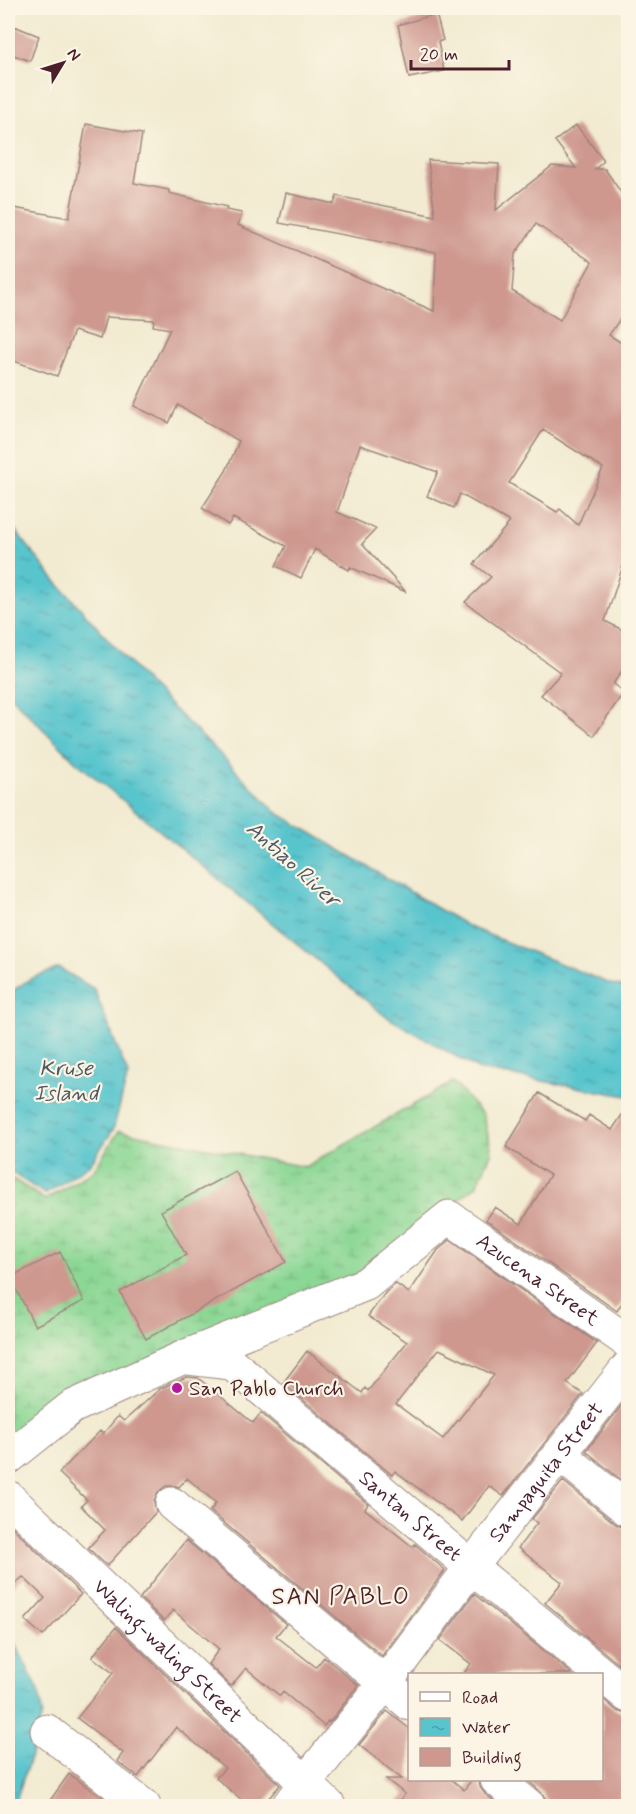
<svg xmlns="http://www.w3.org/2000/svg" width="636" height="1814" viewBox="0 0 636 1814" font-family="Mynerve,sans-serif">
<defs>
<pattern id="wetland-marsh" width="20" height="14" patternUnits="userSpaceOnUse" patternTransform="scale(1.5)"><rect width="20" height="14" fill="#8bd794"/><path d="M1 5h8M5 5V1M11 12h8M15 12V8" fill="none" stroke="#79b880"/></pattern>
<pattern id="water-ripples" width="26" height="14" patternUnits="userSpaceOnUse" patternTransform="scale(1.5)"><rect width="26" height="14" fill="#58c5cd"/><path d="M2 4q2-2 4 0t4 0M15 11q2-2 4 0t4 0" fill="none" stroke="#4b9fa7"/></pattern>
</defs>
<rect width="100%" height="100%" fill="#fcf5e5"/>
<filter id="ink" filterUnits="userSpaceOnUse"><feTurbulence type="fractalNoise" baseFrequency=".0167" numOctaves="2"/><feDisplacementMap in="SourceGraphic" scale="12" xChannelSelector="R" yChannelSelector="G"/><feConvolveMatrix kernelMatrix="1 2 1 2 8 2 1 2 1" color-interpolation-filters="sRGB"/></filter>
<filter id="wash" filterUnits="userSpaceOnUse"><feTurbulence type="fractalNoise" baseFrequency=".008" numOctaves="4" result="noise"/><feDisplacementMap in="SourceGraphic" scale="24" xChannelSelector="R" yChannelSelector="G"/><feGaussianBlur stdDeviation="1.35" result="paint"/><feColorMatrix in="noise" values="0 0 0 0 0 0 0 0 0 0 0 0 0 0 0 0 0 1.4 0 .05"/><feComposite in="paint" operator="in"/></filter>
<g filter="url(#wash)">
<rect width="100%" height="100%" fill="#f2ebd1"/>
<path fill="url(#wetland-marsh)" stroke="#6a7b60" stroke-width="1.5" d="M453,1082l30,33 9,37 -16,34 -117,89 -351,166v-265l37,24 48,-29 26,-40 186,36z"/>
<path fill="url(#water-ripples)" stroke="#51727c" stroke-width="1.5" d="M8,521l45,57 95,106 73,71 55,57 193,115 144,58 15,3v108l-148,-26 -95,-54 -310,-255 -67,-67z
M59,968l35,21 34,86 -15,55 -23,34 -45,30 -37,-24v-176l22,-15z
M8,1630l31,61 3,23 -6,26 -22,66h-6v-73l7,-46 -7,-15z"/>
<g id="blocks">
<path fill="#ce988f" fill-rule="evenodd" d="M436,14l7,26 -5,2 6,29 -35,7 -11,-53z
M14,26l25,10 -9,25 -22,-8v-12z
M86,124l56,10 -8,49 35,7v3l58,14 -1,3 16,3 -4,12 196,86 2,-59 -157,-29 7,-30 48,11 3,-8 98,20 -7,-56 71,4 -3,46 56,-44 24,2 -21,-27 21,-16 28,36 -9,8h10l23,34v104l-19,28 19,12v203l-23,71 23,12v29l-15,22 11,8 -30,44 -53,-41 20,-22 -96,-71 26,-25 -17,-13 36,-42 -50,-28 -6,14 -27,-12 11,-24 -78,-27 -23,67 39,17 -14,15 44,48 -56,-25 -1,3 -34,-21 -14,29 -25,-12 10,-20 -53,-28 -5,7 -26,-17 24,-37 13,-30 -61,-36 -9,18 -35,-17 36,-77 -17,-3 1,-6 -48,-3 -6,22 -26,-8 -17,45 -49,-17v-152l61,11zM536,224l56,38 -32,58 -48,-29 3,-37zM543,430l60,38 -25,57 -18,-16 -3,3 -48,-29z
M539,1093l46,28 4,-6 23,15 16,-24v187l-11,18 -131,-91 9,-13 26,17 29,-49 -44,-28z
M235,1171l51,91 -140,77 -26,-47 66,-37 -25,-44z
M450,1240l147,103 -30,40 16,11 -80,102 -14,-10 -27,35 -67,-50 -3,4 -109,-92 24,-32 55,42 3,-5 3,3 39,-49 -39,-26 18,-24 10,-8 13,9 29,-43zM439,1349l55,26 -51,64 -47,-35z
M60,1252l24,49 -49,25 -25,-49z
M186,1377l12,1 55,45 8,-10 107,91 -3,5 48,38 2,-3 30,26 -63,86 -172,-145 6,-8 -29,-25 -8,9 -4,-1h-9l-8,6 -4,9 2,11 -49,54 -19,-18 17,-18 -24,-24 6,-6 -28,-27 41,-42 3,3 15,-18 6,5 37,-33z
M628,1397v89l-42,-35z
M563,1481l53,43 8,4h4v144l-83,-69 17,-21 -44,-34 19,-25 -5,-4z
M8,1523l73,71 -38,42 -18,-16 20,-22 -22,-21 -15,12z
M186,1540l100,84 -10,12 40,31 8,-10 34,28 -28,37 -2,-1 -4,5 -41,-34 -3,4 -34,-28 -15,18 -23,-22 11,-15 -46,-39 -9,11 -24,-23z
M474,1594l98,80h-109l8,-10 -31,-24z
M116,1627l164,158 -18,21h-13l-33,-28 9,-10 -49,-41 -38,50 -21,-16 6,-8 -46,-35 36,-45 -21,-16z
M602,1698l15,13 11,3v92h-81l-1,-7 -5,-7 -15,-13h76z
M387,1711l23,18v50h41l13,11 8,-11h7l1,8 5,7 15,12h-104l9,-12 -19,-15h16l-43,-34z
M69,1774l45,32h-68z"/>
</g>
</g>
<g filter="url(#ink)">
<use href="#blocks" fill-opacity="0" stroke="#9e857e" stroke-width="1.5"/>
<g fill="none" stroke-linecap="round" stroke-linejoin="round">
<g stroke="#9e857e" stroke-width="35">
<g id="minor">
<path id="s1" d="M188,1358l43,5 240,204 157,129"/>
<path d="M561,1455l67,55"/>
<path id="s2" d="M8,1458l64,-51 112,-50 182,-73 83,-67 179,125"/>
<path id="s3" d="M8,1497l321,309"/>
<path d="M172,1504l238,200"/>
<path d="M47,1731l97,75"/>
<path d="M497,1780l32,26"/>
<path id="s4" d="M288,1806l16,-22 81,-101 86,-116 157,-200"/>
</g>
</g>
<use href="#minor" stroke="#fff" stroke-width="33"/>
</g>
</g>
<circle fill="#b5179e" stroke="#fcf5e5" stroke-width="2" cx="177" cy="1388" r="6"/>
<g text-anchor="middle" stroke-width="4.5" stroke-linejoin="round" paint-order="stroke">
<g font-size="21" fill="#4a1f2b" stroke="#fcf5e5">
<text dy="7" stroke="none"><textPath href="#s2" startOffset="616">Azucena Street</textPath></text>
<text dy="7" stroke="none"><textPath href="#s4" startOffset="422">Sampaguita Street</textPath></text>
<text dy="7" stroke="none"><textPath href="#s1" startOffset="279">Santan Street</textPath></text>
<text dy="7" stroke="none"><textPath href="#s3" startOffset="222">Waling-waling Street</textPath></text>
</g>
<g font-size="21" fill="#4a1f2b" stroke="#fcf5e5" text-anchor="start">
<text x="189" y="1395">San Pablo Church</text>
</g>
<g font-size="22" font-style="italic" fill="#4f5964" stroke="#fcf5e5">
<text transform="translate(294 863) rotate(42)" y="8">Antiao River</text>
<text x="66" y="1075">Kruse<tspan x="66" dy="25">Island</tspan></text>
</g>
<g font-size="24" letter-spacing="1.5" fill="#4a1f2b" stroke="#fcf5e5">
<text x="341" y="1604">SAN PABLO</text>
</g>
</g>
<rect width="636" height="1814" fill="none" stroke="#fcf5e5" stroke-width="30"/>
<rect x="408" y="1673" width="195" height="108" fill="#fcf5e5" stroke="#b59f9b" stroke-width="1.5"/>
<rect x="420" y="1692" width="30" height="9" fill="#ffffff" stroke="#b59f9b" stroke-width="1.5"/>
<text x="462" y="1703" font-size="18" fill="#4a1f2b">Road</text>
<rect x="420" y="1718" width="30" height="18" fill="url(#water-ripples)" stroke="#b59f9b" stroke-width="1.5"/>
<text x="462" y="1733" font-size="18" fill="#4a1f2b">Water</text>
<rect x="420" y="1748" width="30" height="18" fill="#ce988f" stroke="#b59f9b" stroke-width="1.5"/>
<text x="462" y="1763" font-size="18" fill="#4a1f2b">Building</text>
<g transform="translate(63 63) rotate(52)" stroke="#fcf5e5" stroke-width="4.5" paint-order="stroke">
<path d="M0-4.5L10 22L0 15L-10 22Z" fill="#4a1f2b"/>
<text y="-9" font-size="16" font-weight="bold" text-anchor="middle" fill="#4a1f2b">N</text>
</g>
<path d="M411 60v9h98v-9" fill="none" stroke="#4a1f2b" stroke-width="3"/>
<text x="420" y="60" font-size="18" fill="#4a1f2b" stroke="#fcf5e5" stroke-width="4.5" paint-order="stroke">20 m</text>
</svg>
